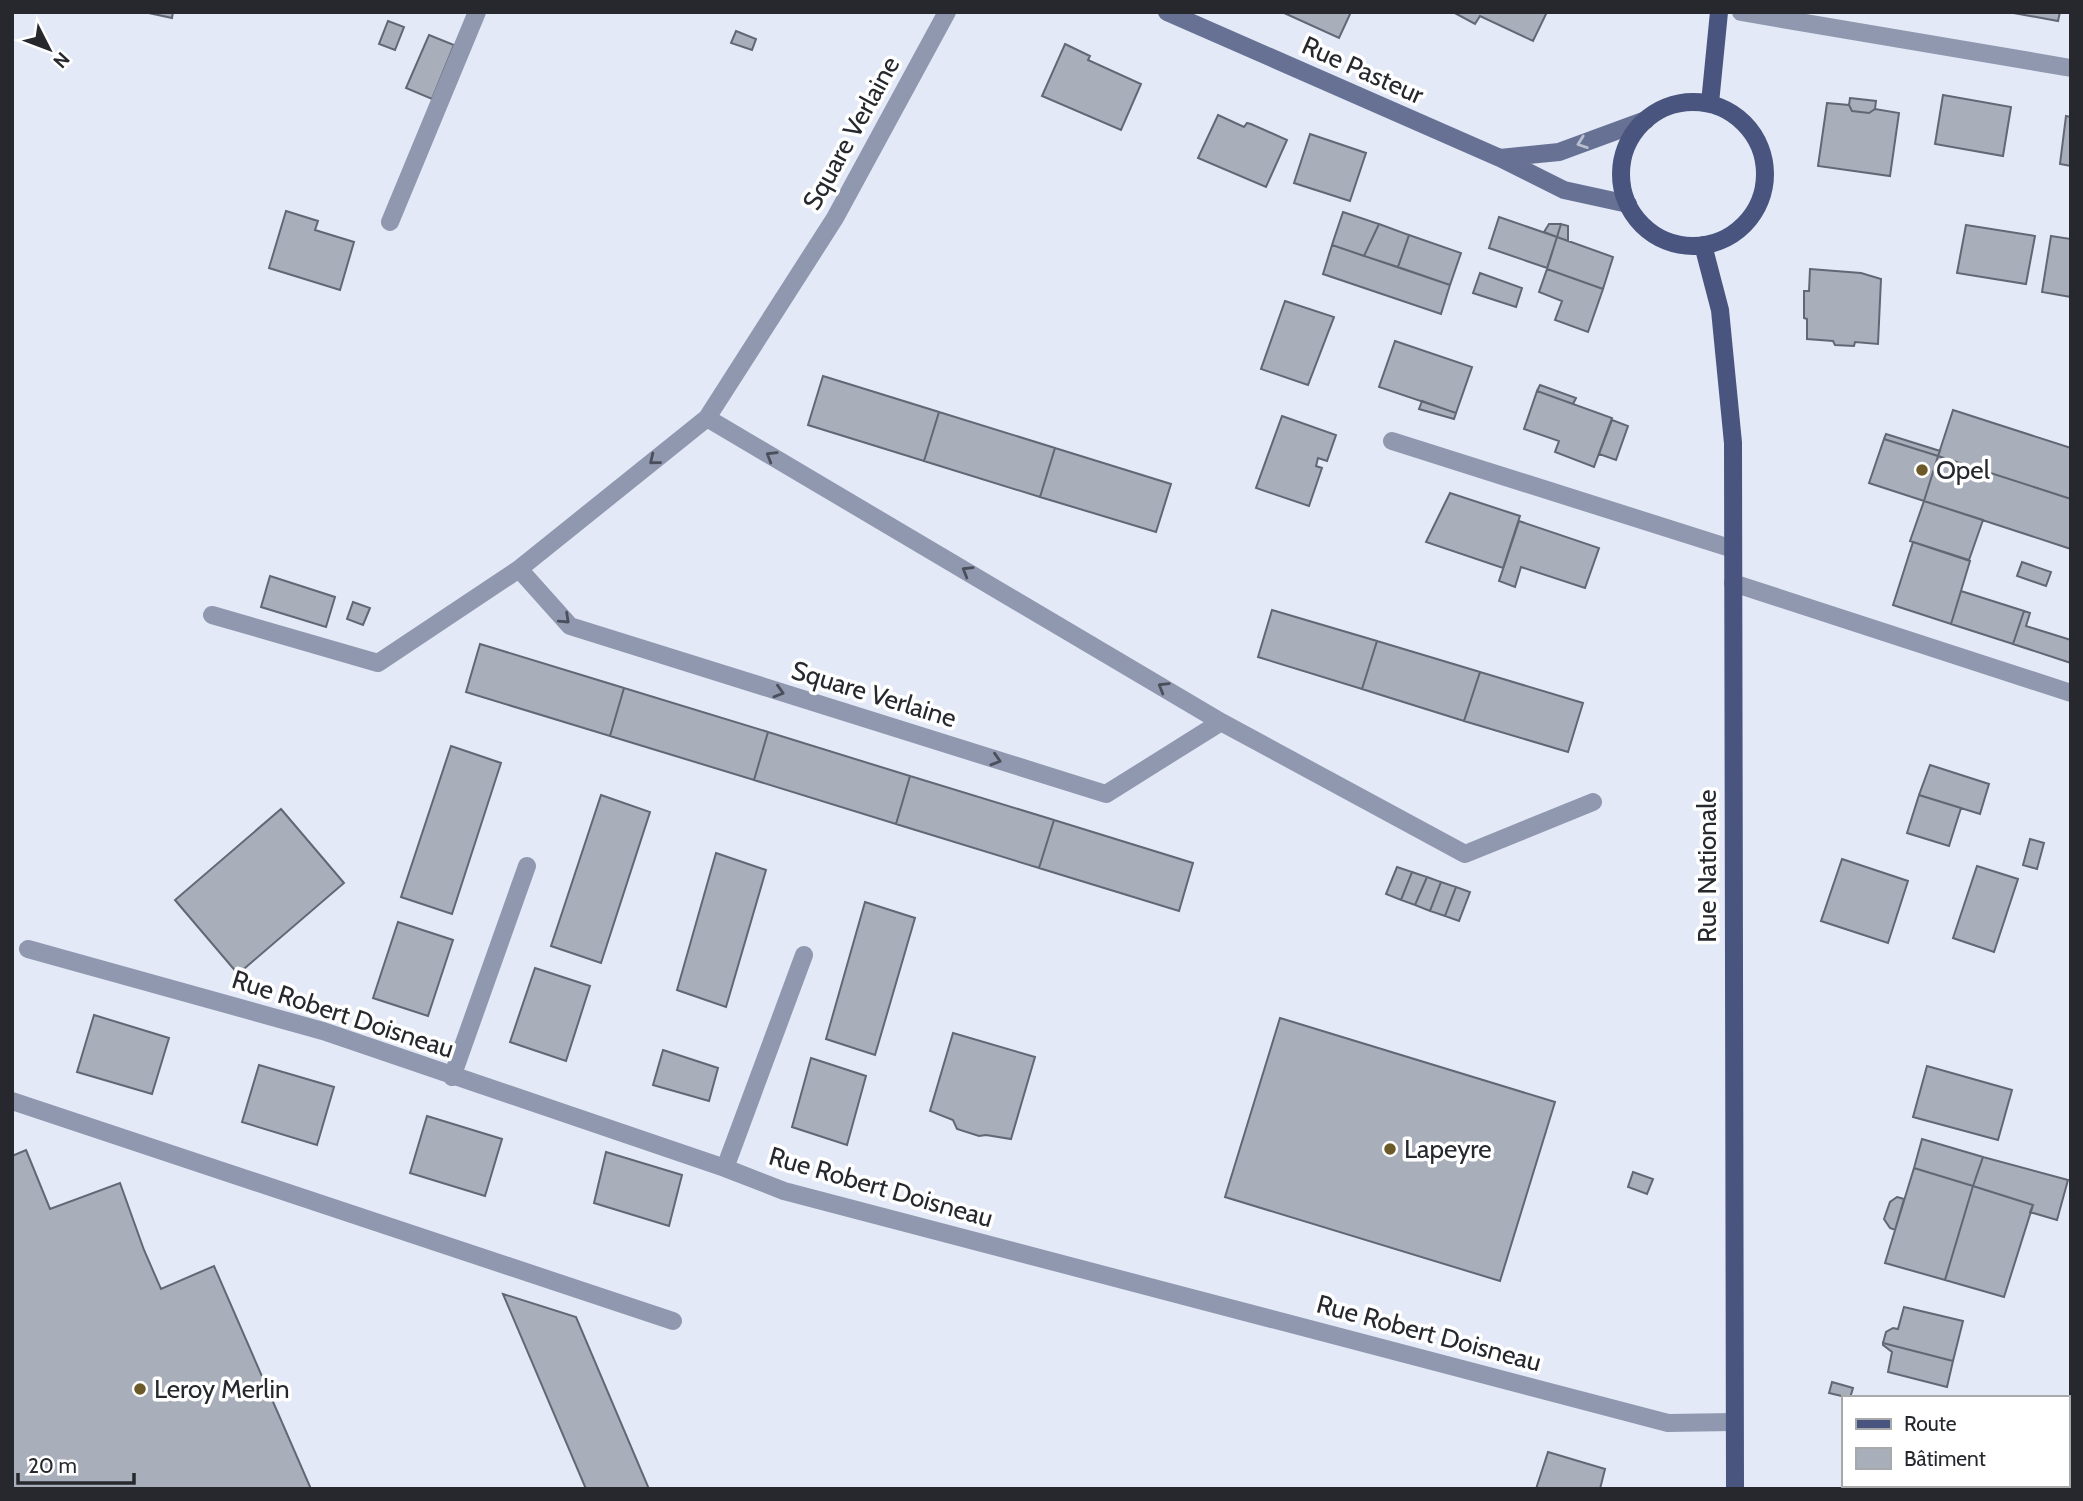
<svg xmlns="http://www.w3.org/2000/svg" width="2083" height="1501" viewBox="0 0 2083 1501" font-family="Cabin,sans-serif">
<rect width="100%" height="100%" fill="#e4e9f7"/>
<path fill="#a9aebb" stroke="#636774" stroke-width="2" d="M144,12h29l-1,6z
M1282,12h69l-12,26z
M1453,12h94l-14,29 -53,-25 -5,8z
M2008,12h52l-2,9z
M388,21l16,6 -9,23 -16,-6z
M736,31l20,8 -4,11 -21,-7z
M429,35l25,10 -22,54 -26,-11z
M1065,44l25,12 -2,4 53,24 -20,46 -79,-34z
M1943,95l68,12 -8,49 -68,-12z
M1850,98l26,3 -1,8 -6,4 -17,-2 -3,-6z
M1827,103l22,2 3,6 17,2 6,-4 24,4 -9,63 -72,-10z
M1218,115l26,12 3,-4 4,1 36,16 -21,47 -68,-29z
M2066,116l5,1v49l-11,-2z
M1310,134l56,19 -16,48 -56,-18z
M286,211l32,10 -3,9 39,12 -14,48 -71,-22z
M1343,212l36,12 -15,32 -32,-11z
M1499,217l58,20 -10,31 -58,-20z
M1379,224l30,11 -11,32 -34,-11z
M1549,224h12l-4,13 -13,-5z
M1561,224l7,2v15l-11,-4z
M1966,225l69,11 -9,48 -69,-11z
M1409,235l52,18 -11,32 -52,-18z
M2051,236l20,3v58l-29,-5z
M1557,237l56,20 -10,32 -56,-20z
M1332,245l118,40 -9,29 -118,-40z
M1547,269l56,20 -15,43 -33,-12 7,-19 -23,-9z
M1810,269l51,4 20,6 -3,65 -23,-2 -1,4 -19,-1 -2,-4 -26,-2v-20l-3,-1v-27h5z
M1480,273l42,15 -6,19 -43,-14z
M1285,301l49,16 -26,68 -47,-16z
M1395,341l77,26 -16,46 -77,-26z
M823,376l116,36 -15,49 -116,-36z
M1540,385l36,13 -3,6 -36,-13z
M1537,391l75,27 -18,49 -39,-15 4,-11 -35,-12z
M1422,401l34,12 -2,6 -35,-10z
M1953,410l118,38v51l-133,-43z
M939,412l116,36 -15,49 -116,-36z
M1282,416l54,19 -9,26 -9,-3 -2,8 6,2 -13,38 -53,-18z
M1612,420l16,6 -12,34 -17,-6z
M1886,434l54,17 -2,5 -54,-17z
M1884,439l54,17 -14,45 -55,-18z
M1055,448l116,36 -15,48 -116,-35z
M1938,456l133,43v50l-147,-48z
M1450,493l70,23 -17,52 -77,-26z
M1924,501l59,19 -14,40 -59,-19z
M1519,521l80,27 -14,40 -64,-21 -6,20 -16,-6z
M1913,542l57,19 -19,63 -58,-19z
M2022,562l29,10 -5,14 -29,-10z
M270,576l65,21 -9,30 -65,-20z
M1961,591l63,20 -11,33 -62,-20z
M353,602l17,6 -7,17 -16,-6z
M1272,610l105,31 -15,48 -104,-32z
M2024,611l6,2 -4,13 45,14v23l-58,-19z
M1377,641l103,31 -16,49 -102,-32z
M480,644l144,44 -14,48 -144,-44z
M1480,672l103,31 -15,49 -104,-31z
M624,688l144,44 -14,48 -144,-44z
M768,732l142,44 -14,48 -142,-44z
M451,746l50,17 -49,151 -51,-17z
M1930,765l59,19 -9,30 -61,-19z
M910,776l144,44 -15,48 -143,-44z
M601,795l49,17 -49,151 -50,-17z
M1919,795l42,13 -12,38 -42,-13z
M281,809l63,74 -106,91 -63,-74z
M1054,820l139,43 -14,48 -140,-43z
M2030,839l14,4 -7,26 -14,-4z
M716,853l50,17 -40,137 -49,-17z
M1842,859l66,22 -20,62 -67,-22z
M1977,866l41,13 -24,73 -41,-14z
M1397,867l15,5 -11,28 -15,-6z
M1412,872l15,5 -12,28 -14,-5z
M1427,877l14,5 -11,29 -15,-6z
M1441,882l15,5 -11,29 -15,-5z
M1456,887l14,5 -11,29 -14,-5z
M865,902l50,16 -40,137 -49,-16z
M398,922l55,18 -25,76 -55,-18z
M535,968l55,18 -24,75 -56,-19z
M94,1015l75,23 -17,56 -75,-22z
M1280,1018l275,84 -55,179 -275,-84z
M953,1033l82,24 -24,82 -25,-4 -7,1 -22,-7 -4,-9 -23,-9z
M663,1050l55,18 -9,33 -56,-16z
M811,1058l55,18 -19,69 -55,-18z
M259,1065l75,22 -17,58 -75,-23z
M1927,1066l85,24 -14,50 -85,-23z
M427,1116l75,23 -17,57 -75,-23z
M1922,1139l61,18 -10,29 -59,-18z
M26,1150l24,59 70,-26 24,67 17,39 53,-23 97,223h-299v-333z
M606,1152l76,23 -13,51 -75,-23z
M1983,1157l85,23 -11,40 -27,-8 3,-7 -60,-19z
M1914,1168l59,18 -28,94 -60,-17z
M1633,1172l20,7 -6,15 -19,-7z
M1973,1186l60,19 -29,92 -59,-17z
M1897,1197l7,2 -9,31 -5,-2 -6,-9 6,-17z
M503,1294l73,23 73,172h-63z
M1904,1307l59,14 -10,40 -70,-18 3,-11 7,-4 5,1z
M1883,1343l70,18 -6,26 -59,-15 4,-20 -9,-7z
M1832,1382l21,6 -3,10 -21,-5z
M1548,1452l57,17 -5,20h-64z"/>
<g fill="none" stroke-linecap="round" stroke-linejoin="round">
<path stroke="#9098b0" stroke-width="18" d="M390,222l87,-210
M1392,441l341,108
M12,1101l661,220"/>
<path stroke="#9098b0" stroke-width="18" d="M1741,12l330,56
M707,418l514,304 244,132 128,-52
M519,569l51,57 536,168 115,-72
M1733,583l338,110
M212,615l166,48 141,-94 188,-151 128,-200 112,-206
M28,949l295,82 402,137 59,23 884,232 65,-1
M452,1077l75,-211
M725,1168l79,-213"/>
<path stroke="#667194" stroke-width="18" d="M1167,12l333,146 64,32 64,14
M1500,158l59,-6 87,-32"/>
<path stroke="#49557f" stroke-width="18" d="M1621 174a72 72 0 1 1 144 0a72 72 0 1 1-144 0Z
M1710,103l9,-91
M1703,245l17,65 13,133 2,1046"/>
</g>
<defs><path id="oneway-chevron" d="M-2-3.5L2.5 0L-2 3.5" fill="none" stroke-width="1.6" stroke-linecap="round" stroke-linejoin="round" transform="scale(1.75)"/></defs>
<use stroke="#babfcf" href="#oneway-chevron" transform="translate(1582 143) rotate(160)"/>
<g stroke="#4b4f5b">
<use href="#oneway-chevron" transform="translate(771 456) rotate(-149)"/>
<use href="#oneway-chevron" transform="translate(654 460) rotate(141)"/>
<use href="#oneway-chevron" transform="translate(967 571) rotate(-149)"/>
<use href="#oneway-chevron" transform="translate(565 619) rotate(43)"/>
<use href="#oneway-chevron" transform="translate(1163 687) rotate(-149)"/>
<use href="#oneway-chevron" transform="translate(779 692) rotate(17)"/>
<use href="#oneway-chevron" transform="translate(996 760) rotate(17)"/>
</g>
<g fill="#6b5a28" stroke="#fff" stroke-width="2.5">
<circle cx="1922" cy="470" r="7"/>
<circle cx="1390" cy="1149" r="7"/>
<circle cx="140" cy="1389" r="7"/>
</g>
<g text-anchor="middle" stroke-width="7" stroke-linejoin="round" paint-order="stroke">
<g font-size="26" fill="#26282d" stroke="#fff">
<text transform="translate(1363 70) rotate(24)" y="9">Rue Pasteur</text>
<text transform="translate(851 133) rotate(-61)" y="9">Square Verlaine</text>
<text transform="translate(874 694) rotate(17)" y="9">Square Verlaine</text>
<text transform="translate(1707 866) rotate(-90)" y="9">Rue Nationale</text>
<text transform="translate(343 1014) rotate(18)" y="9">Rue Robert Doisneau</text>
<text transform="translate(881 1187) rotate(16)" y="9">Rue Robert Doisneau</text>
<text transform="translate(1429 1333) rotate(15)" y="9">Rue Robert Doisneau</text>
</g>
<g font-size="26" fill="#26282d" stroke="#fff" text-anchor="start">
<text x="1936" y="479">Opel</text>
<text x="1404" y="1158">Lapeyre</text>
<text x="154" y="1398">Leroy Merlin</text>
</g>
</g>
<rect width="2083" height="1501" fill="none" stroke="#26282d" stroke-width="28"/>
<rect x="1842" y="1396" width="228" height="91" fill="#ffffff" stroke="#a8a9ab" stroke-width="2"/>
<rect x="1856" y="1419" width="35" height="10" fill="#49557f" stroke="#a8a9ab" stroke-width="2"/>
<text x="1904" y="1431" font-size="21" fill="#26282d">Route</text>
<rect x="1856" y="1448" width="35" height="21" fill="#a9aebb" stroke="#a8a9ab" stroke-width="2"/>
<text x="1904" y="1466" font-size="21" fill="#26282d">Bâtiment</text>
<g transform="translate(49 49) rotate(132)" stroke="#ffffff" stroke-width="5" paint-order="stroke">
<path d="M0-5L12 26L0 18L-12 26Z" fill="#26282d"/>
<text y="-10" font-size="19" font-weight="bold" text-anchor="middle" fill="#26282d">N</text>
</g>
<path d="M18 1473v10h116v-10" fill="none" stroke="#26282d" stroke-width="3.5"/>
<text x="28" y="1473" font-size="21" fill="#26282d" stroke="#ffffff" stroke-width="5" paint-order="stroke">20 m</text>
</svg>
